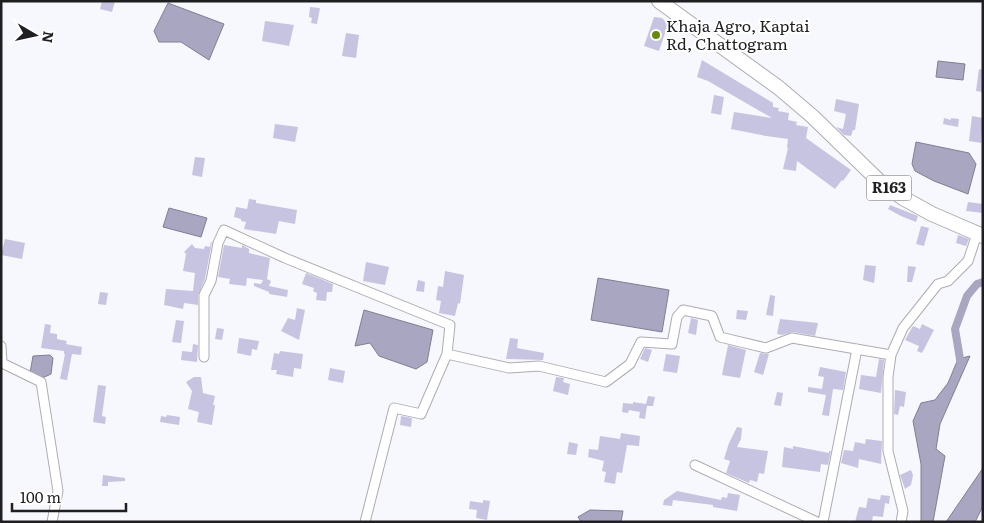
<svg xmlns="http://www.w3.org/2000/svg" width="984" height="523" viewBox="0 0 984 523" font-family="Literata,serif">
<rect width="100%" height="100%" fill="#f7f7fe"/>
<path fill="#a9a6c2" stroke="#807e92" d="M168,3l56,21 -15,36 -28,-18h-22l-5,-11z
M938,61l27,3 -2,16 -27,-3z
M916,142l53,11 7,11 -8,30 -34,-13 -19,-10 -3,-7z
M169,208l38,10 -6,19 -38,-10z
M598,278l71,12 -7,42 -71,-12z
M364,310l69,20 -6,32 -11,7 -37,-13 -9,-13 -15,3z
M50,355l3,3 -2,16 -11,5 -10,-6 3,-17z
M970,356l-30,68 -4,25 9,7 -12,66h-12v-58l-8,-43 8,-18 14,-3 13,-17 10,-24z
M983,468v38l-8,16h-29z
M590,510l33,1 -2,11h-40l-3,-5z"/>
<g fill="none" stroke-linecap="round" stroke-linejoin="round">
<path stroke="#a9a6c2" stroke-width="8" d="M960,366l1,-1 -6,-36 12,-33 10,-12 6,-2"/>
</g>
<path fill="#c7c4e2" d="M102,1h13l-3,11 -12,-3z
M310,7l10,1 -3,16 -6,-1 1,-5 -3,-1z
M654,17l8,1 6,6 -9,27 -15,-5z
M265,21l29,4 -5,21 -27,-5z
M346,33l13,2 -3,23 -14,-2z
M702,60l71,43v4l6,1 -1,3 11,2 -1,7 9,2 -1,3 12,2 -2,11 45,32 -8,11 -1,-1 -7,9 -38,-28 -1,10 -13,-2 5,-21 -1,-1 1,-8 -22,-3 -35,-7 3,-17 38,6 -64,-37 -11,-4z
M979,69l4,1v22l-7,-1z
M714,95l10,2 -3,18 -10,-2z
M836,99l23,5 -4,26h-2l-2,6 -7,-1 -8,-8 7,2 3,-15 -12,-3z
M972,116l11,2 -2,25 -12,-2z
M944,118l7,2v-2l8,1 -1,8 -15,-3z
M275,124l23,3 -3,15 -22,-4z
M195,157l10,1 -3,19 -10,-2z
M249,199l7,1v3l41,7 -2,14 -16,-3 -3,13 -32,-5 2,-7 -5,-1v-2l-7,-2 2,-10 11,2z
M968,202l15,2v9l-17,-2z
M890,205l28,11 -2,6 -15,-6 -13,-7z
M921,226l8,2 -5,18 -8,-2z
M958,235l11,4 -3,7 -10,-3z
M5,239l20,4 -3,16 -21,-4z
M211,242h1l-7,37 -7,16v10l-14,-2 -1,6 -19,-4 2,-16 27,2 2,-18 -12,-2 3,-17 -2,-2 8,-8 3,4 9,1 1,-3 5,1z
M224,245l18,3v-3l7,4v4l21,5 -3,21 4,2 -2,5 19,4 -1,7 -18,-3v-2l-15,-6v-3l7,1 2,-4 -16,-2 -1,8 -17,-2 1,-5 -12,-2z
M366,262l23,5 -4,18 -22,-4z
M865,265l11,1 -2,17 -11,-3z
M908,266l8,1 -4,15h-5z
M445,271l19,4 -4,29 -2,-1 -3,13 -16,-3 2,-12 -5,-1 2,-14 5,1z
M306,273l27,11 -1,8h-5l-1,9 -10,-1 1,-7 -4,-2 1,-3 -12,-4z
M418,280l7,2 -1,10 -8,-1z
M100,292l8,1 -2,12 -8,-1z
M770,295l5,1 -2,20 -7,-1z
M297,308l8,2 -6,30 -18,-9 7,-13 7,2z
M737,310l11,1 -2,9 -10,-1z
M691,318l7,2 -2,15 -8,-2z
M780,319l38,4 -3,13 -22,-4 -11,3 -5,-1z
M176,320l8,1 -3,22 -9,-1z
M45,324l6,1 -1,8 7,1v5l10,2 -1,3 16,3 -1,8 -9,-1 -5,26 -7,-1 5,-25h-1v-3l-23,-3z
M922,324l12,6 -12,23 -5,-2 2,-5 -14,-6 8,-14 7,3z
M217,328l7,1 -2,11 -7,-1z
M239,338l20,3 -2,9 -5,-1 -1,7 -14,-3z
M510,338l8,1 -1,9 27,5 -1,7 -37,-1z
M193,344l5,1 -1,17 -16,-2 1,-9 10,1z
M728,345l18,5 -6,28 -18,-3z
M645,348l7,2 -4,12 -8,-3z
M280,351l23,3 -2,15 -7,-1 -1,9 -17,-3 1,-4h-6l3,-17 5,1z
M760,353l9,1 -6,21 -9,-3z
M666,354l14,2 -3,17 -14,-2z
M879,359l5,1 -3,33 -22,-4 2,-14 15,2z
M820,367l26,5 -3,18 -10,-1 -4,27 -7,-1 4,-20 -18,-3v-5l14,2 2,-12 -6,-1z
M330,368l15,3 -2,12 -15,-3z
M194,377h7l2,16 12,3 -2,9h2l-3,20 -15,-3 2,-10 -11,-3 4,-18 -6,-9z
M556,377l8,1 -1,4 7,2 -2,11 -15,-4z
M98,385l8,1 -4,30 4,1 -1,7 -12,-2z
M895,390l11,2 -2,15 -4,-1 -2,9 -4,-1z
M777,392l6,1 -2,13 -7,-1z
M648,396l7,1 -2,9h-6l-2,13 -6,-1 1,-6 -11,-2 -1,3 -6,-1 1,-9 10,1v-2l13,2z
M167,415l13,2 -1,8 -19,-3 1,-6 5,1z
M401,416l11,2 -1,9 -11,-2z
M737,427l5,1 -1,11 -4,8 31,4 -4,23 -5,-1 -2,9 -7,-2 -1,3 -23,-10 4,-12 -6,-2 5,-16z
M621,433l19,3 -1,10 -12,-1 -5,28 -5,-1 -2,12 -11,-2 2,-10 -4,-1 2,-10 -16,-4 1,-8 9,1 2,-14 20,3z
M866,439l16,2 -1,23 -22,-5 -1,9 -17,-5 3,-13 9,1 2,-9 10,2z
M569,442l9,2 -2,11 -9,-1z
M793,446l36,7v-2h2l-3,14 -7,-1 -1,8 -38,-5 2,-20 9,2z
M911,470l2,5 -2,10 -6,4 -5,-14z
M103,475l22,3v3l-17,1v4h-6z
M677,491l44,9 1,-3 5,1 1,-5 12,2 -3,16 -24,-4v-2l-40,-5 -1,6 -9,-1 1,-5z
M881,495l9,1 -1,8 -4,-1 -2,14 -10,-1 -1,6h-17l4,-15 7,1 2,-10 12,2z
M483,500l7,1 -3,19 -11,-2 1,-8 -8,-1 1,-8 13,2z"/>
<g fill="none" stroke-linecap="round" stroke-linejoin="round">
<g stroke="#adacb2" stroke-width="11">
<path id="street" d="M1,346l1,17 39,19 17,109 -6,31
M447,354l62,14 30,-2 67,16 24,-18 11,-22 31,2 5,-27 6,-7 29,6 8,21 46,11 26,-10 99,17
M204,357v-62l7,-14 7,-38 6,-13 61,28 165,67 -3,29 -26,60 -27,-6 -29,114
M695,465l122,57
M823,522l34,-173
M901,522l2,-11 -15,-60v-74l3,-22 12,-27 35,-44 10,-3 20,-20 9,-27"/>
</g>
<g stroke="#adacb2" stroke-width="16">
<path id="primary" d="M659,1l120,87 33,28 67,65 24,17 29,16 51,22"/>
</g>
<use href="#street" stroke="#fff" stroke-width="9"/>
<use href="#primary" stroke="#fff" stroke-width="14"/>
</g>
<circle fill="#688907" stroke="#fff" stroke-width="2" cx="656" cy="35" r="5"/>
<g text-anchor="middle" stroke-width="4" stroke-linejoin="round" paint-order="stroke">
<rect fill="#fff" stroke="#626264" stroke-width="1" x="866.5" y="175.5" width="45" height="25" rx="4"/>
<g font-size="15" font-weight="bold" fill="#1f1f21">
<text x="889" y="193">R163</text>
</g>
<g font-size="16" fill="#1f1f21" stroke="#fff" text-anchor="start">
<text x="666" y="32">Khaja Agro, Kaptai<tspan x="666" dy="18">Rd, Chattogram</tspan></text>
</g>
</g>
<rect width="984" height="523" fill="none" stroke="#1f1f21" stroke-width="5"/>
<g transform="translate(35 35) rotate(99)" stroke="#ffffff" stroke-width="4" paint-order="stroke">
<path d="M0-4L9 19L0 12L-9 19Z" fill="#1f1f21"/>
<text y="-8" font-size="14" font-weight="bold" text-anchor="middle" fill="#1f1f21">N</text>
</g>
<path d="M12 503v8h114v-8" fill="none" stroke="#1f1f21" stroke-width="2.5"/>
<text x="20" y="503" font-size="15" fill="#1f1f21" stroke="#ffffff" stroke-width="4" paint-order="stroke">100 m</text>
</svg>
